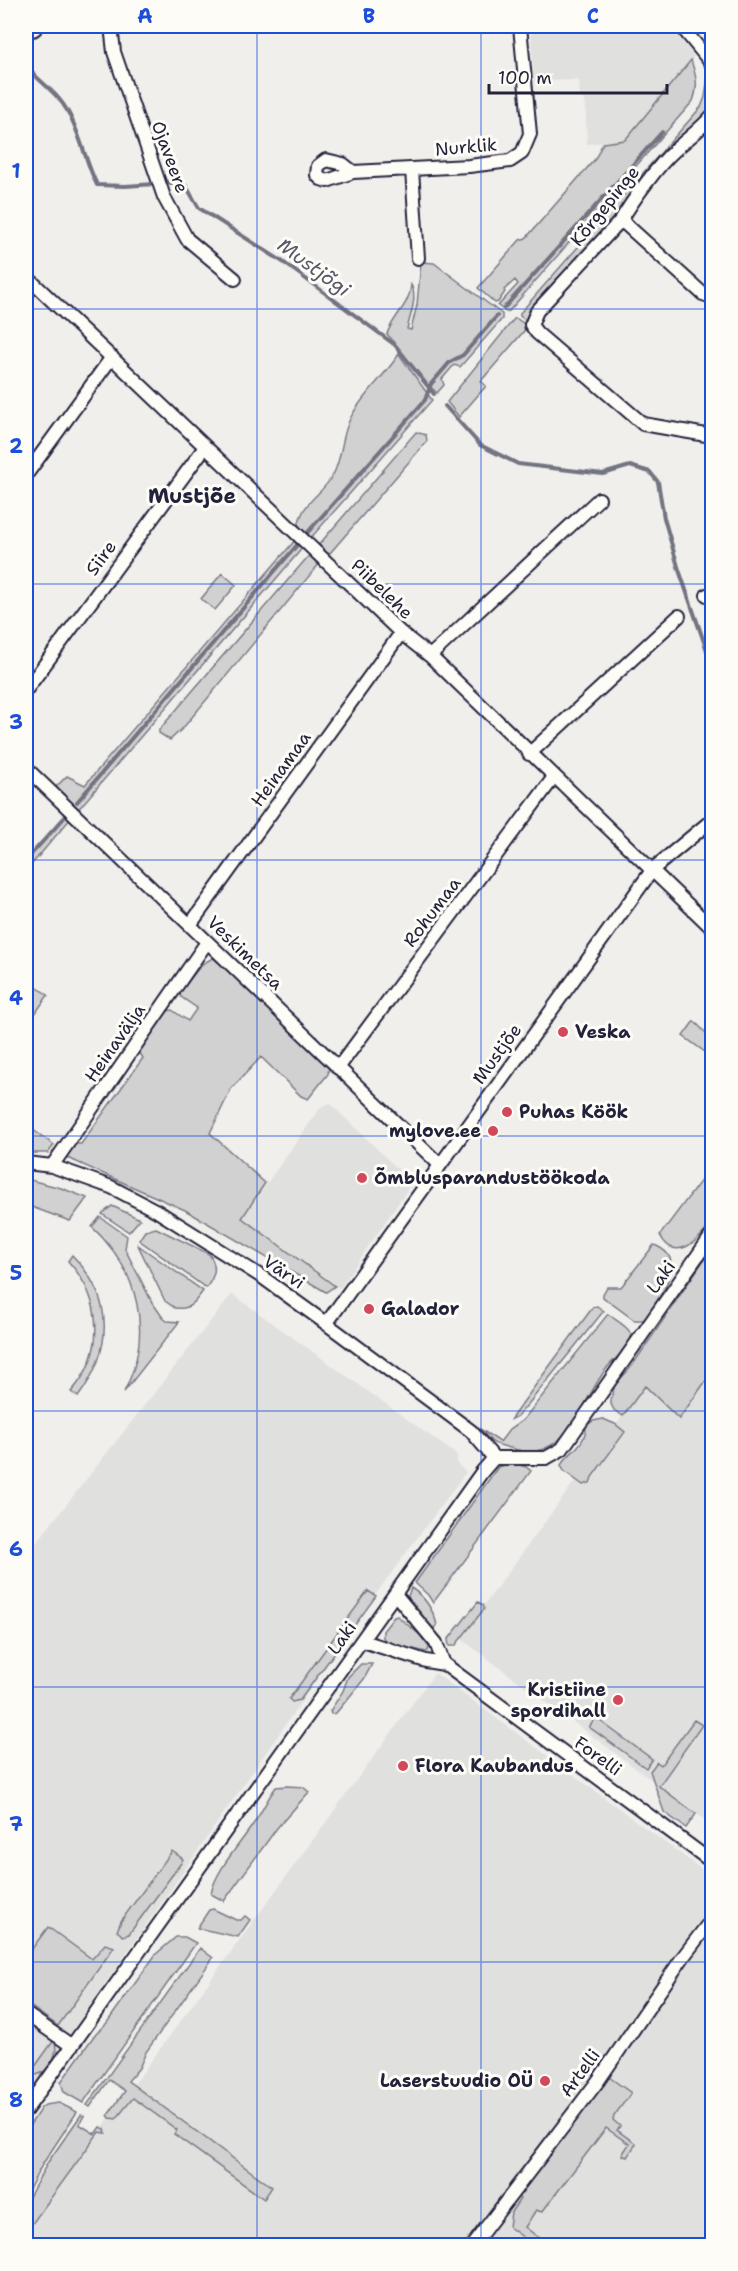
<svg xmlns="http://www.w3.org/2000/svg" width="738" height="2271" viewBox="0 0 738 2271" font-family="'Shantell Sans',sans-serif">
<rect width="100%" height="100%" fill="#f0efec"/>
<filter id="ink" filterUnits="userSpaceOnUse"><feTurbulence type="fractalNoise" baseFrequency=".0167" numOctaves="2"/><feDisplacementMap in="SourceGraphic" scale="12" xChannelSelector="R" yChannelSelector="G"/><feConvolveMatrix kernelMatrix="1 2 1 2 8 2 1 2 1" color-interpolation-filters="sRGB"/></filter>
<g filter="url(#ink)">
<path fill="#e0e0df" d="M616,26h54l24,30 -69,84 -38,4 -2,-45 -5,-1 -1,-18 -45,1 -3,-50z
M330,1103l82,80 -72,105 -98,-70 80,-112z
M232,1294l225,161v9l9,8 -85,115 -355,511v-542z
M712,1294v531l-252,-187z
M435,1673l277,204v368l-686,1v-14z"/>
<path fill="#d2d1d1" stroke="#7a7a86" stroke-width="1.5" d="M691,60c5,16 8,25 2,41l-184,210 -3,1 -8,-6 20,-22 -3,-4 -11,10 1,2 -7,10 -3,1 -17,-15 42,-48 6,-2 69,-79 8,-16 22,-3z
M709,69l3,5v36l-184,212 -8,-6v-3l181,-206 4,-10z
M421,262l13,1 68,51v5l-42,48 -6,-2 -12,14 2,6 -7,8 -13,-12 -37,-47c6,-18 23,-29 24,-49 7,12 -1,31 -4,44l4,1 6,-25z
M514,319h3l9,6 -2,6 -43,50 5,5 -27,31 -12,-15z
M399,354l33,46 -123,140 -11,-12c3,-26 23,-32 35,-53 10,-19 8,-40 18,-58 12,-23 34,-41 48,-63z
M416,432l10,3 1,6 -97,112 -4,1 -9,-7z
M297,538l8,7 -228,266 -23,-22 13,-13 18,9z
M312,552l8,11 -137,165 -13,12 -11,-7v-3z
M222,573l14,12 -21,25 -14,-11z
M64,818h7l-45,53v-11z
M213,958l14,10 102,97 -1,9 -20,25 -7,-3 -40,-39 -30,32 -21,44 55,50 -23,35 93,68 -9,6 -141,-82 -122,-54 10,-12h8l62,-86 -5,-8 29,-39 5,-1 16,11 9,-13 -16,-11 -1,-5 22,-28z
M26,980l22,15 -22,32v-19l9,-13 -9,-7z
M694,1021l18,18v18l-29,-21z
M26,1125l28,20 -6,8h-22z
M705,1175l7,6v42c-12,16 -37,42 -52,12z
M26,1179l35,9 26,10 -17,23 -44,-16z
M112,1206l28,13 -11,13 -27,-18z
M100,1217l27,19 -2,13 27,53 11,16 4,3 12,1 -55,70c30,-59 15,-121 -32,-165z
M156,1228l53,26c9,13 6,22 -3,34l-67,-48 6,-9z
M138,1245l65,46c-8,11 -13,19 -28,17l-10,-7z
M654,1245c37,14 6,50 -6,71l-5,4h-9l-31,-23v-3l4,-7h14z
M712,1248v124l-33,47 -34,-33 -22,30 -9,-6 -3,-6v-6l4,-13 17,-19z
M72,1255c43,44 41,95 6,142l-7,-5c35,-39 32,-93 -3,-131z
M597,1306l7,5 -2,2 -73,90 -11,13 -8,4 83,-113z
M608,1314c7,6 22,13 23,22 0,12 -19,24 -25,33 -24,31 -40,96 -92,80 -23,-7 -17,-1 -34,-20l20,13 9,-12 14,-10z
M603,1419l12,5 10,8 -33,45 -2,6 -7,2 -19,-14 -3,-6c9,-14 25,-20 25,-39l7,-5z
M513,1463l13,4 5,4 -98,132 -5,-8 -13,-12 83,-116z
M411,1588c14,9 22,21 26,37l-6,6 -21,-30 -2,-5z
M368,1591l8,5 -76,104 -8,2 -3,-3z
M478,1602l5,3 1,4 -29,37h-6l-1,-6z
M397,1616l23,19 9,12 -1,4 -2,1 -37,-9 -6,-5v-7l11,-14z
M361,1664h11l-8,15 -28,34 -5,1 -1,-3 13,-20 5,-14z
M596,1718l56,41 -6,9 -57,-41z
M694,1720l8,5 -43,61 37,28 -10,14 -22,-16 -14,-41 7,-9 4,3z
M287,1786l16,1 6,5 -32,36 -53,73 -13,-7c4,-24 32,-53 45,-74 7,-11 12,-22 20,-33z
M172,1851l11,8 -2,4 -52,71 -6,2 -6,-5 4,-10z
M213,1909l23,11h5l4,-4 5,4 -12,17 -41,-9 12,-18z
M48,1927l44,32 13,-15 9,3 -56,79 -32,-23v-46z
M176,1937h9l11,6 -113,160 -19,-11 -3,-10 35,-49 10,-9 50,-70z
M200,1948l13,10 -67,94 -7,16 -11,13 144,106 -8,12 -90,-65 3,-4 -44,-32 -17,21 -6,-1 -2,-3 17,-24 -16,-11 -19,27 -3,-2z
M54,2040c7,14 -8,39 -25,35z
M609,2077l22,16 -17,23 -1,4 7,6 -3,4 19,14 -9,13 -5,-2 7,-11 -23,-16 -64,84 -6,-2 -11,17 23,18h-14l-25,-18 2,-15 9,-13 -3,-3z
M59,2103l18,9 -35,53 -16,30v-64l15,-23 4,-3z
M81,2115l3,1 -5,8 16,10 5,-7 5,2 1,4 -7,-1 -73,100v-27l2,-6 20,-37z"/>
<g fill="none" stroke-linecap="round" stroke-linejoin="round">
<path stroke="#737381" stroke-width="4" d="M26,66c10,12 23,21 33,33 19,22 25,60 38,86l28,1 30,-2
M166,182l20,4 13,22 84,54 112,83 39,49
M504,308l158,-176
M445,406l35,39 38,19 85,10 27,-8 20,6 8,10 6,36 15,52 33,95
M308,532l117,-132 6,-16 19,-22 13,-7 34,-39
M77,802l221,-258
M26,860l38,-42"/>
<g stroke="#22223b" stroke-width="16">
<path id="street" d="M111,26l3,26 50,145 23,42 48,40
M681,26l31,38
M712,116c-11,13 -24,22 -37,34 -17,15 -42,50 -54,70l-84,91 -6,14 6,8 106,91 69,12
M412,170l6,88
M353,172l-10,-8 -17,-4 -8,6 -1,9 4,4 6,2 26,-9 116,-6 41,-5 12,-8 8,-19 -10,-108
M621,220l82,74 9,3
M26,276l375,357 29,23 282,272
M26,475l86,-118
M707,595l5,1
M430,656l169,-157
M26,690l179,-243
M529,754l150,-138
M26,768l414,397
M190,925l211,-292
M338,1068l216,-291
M26,1163l26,3 59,21 46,24 105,66 58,42 151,112 23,27
M52,1166l155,-224
M326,1324l327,-455 59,-49
M395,1594l41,49 8,21
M363,1641l63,20 18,3 268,198
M26,2014l46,32
M26,2110l456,-638 12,-14h52l16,-9 150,-214
M472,2246l126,-165 85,-124 29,-38"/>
</g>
<g stroke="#22223b" stroke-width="24">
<path id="primary" d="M26,26h6"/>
</g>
<use href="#street" stroke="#fdfcf7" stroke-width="12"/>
<use href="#primary" stroke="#fdfcf7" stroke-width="20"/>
</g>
</g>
<path fill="none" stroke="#1d4ed8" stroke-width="1.5" stroke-opacity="0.55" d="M257,26v2220M481,26v2220M26,309h686M26,584h686M26,860h686M26,1136h686M26,1411h686M26,1687h686M26,1962h686"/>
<g fill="#d1495b" stroke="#fdfcf7" stroke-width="2">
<circle cx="563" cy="1032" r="6"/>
<circle cx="507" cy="1112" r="6"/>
<circle cx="493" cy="1131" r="6"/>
<circle cx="362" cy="1178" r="6"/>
<circle cx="369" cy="1309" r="6"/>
<circle cx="618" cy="1700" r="6"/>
<circle cx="403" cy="1766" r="6"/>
<circle cx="545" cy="2081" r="6"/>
</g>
<g text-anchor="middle" stroke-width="6" stroke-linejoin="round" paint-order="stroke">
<g font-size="18" fill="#22223b" stroke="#fdfcf7">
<text transform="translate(466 147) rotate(-5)" y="6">Nurklik</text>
<text transform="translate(170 157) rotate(70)" y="6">Ojaveere</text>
<text transform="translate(605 206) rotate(-51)" y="6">Kõrgepinge</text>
<text transform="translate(101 558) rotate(-54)" y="6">Siire</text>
<text transform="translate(382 589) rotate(44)" y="6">Piibelehe</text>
<text transform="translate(281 769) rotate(-54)" y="6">Heinamaa</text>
<text transform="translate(432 912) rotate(-53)" y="6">Rohumaa</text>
<text transform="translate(245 953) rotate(44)" y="6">Veskimetsa</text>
<text transform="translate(115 1043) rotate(-55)" y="6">Heinavälja</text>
<text transform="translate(497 1054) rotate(-54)" y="6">Mustjõe</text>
<text transform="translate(284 1272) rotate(34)" y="6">Värvi</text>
<text transform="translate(661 1277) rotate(-55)" y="6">Laki</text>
<text transform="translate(342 1638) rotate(-55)" y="6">Laki</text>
<text transform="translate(598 1756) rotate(36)" y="6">Forelli</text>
<text transform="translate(580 2073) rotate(-54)" y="6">Artelli</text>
</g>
<g font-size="18" font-weight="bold" fill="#22223b" stroke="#fdfcf7" text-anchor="start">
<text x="575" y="1038">Veska</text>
<text x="519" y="1118">Puhas Köök</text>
<text x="481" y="1137" text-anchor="end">mylove.ee</text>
<text x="374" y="1184">Õmblusparandustöökoda</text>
<text x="381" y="1315">Galador</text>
<text x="606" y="1696" text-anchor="end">Kristiine<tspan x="606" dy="21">spordihall</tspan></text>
<text x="415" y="1772">Flora Kaubandus</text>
<text x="533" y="2087" text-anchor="end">Laserstuudio OÜ</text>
</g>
<g font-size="20" font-style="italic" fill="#58586a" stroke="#fdfcf7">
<text transform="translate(314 267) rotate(36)" y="7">Mustjõgi</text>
</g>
<g font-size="21" font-weight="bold" fill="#22223b" stroke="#fdfcf7">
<text x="192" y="503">Mustjõe</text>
</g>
</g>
<rect width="738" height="2271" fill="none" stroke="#fdfcf7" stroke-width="66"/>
<path d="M489 84v9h178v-9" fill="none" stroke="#22223b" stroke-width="3"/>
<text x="498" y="84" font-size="18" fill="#22223b" stroke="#fdfcf7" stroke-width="4.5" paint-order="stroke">100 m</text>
<rect x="33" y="33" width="672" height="2205" fill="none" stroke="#1d4ed8" stroke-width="2"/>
<g font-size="20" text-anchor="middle" font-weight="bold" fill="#1d4ed8">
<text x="145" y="23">A</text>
<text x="369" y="23">B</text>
<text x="593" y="23">C</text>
<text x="16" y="178">1</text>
<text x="16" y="453">2</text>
<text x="16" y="729">3</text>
<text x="16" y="1005">4</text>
<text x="16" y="1280">5</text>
<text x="16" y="1556">6</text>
<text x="16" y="1831">7</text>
<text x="16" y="2107">8</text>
</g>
</svg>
